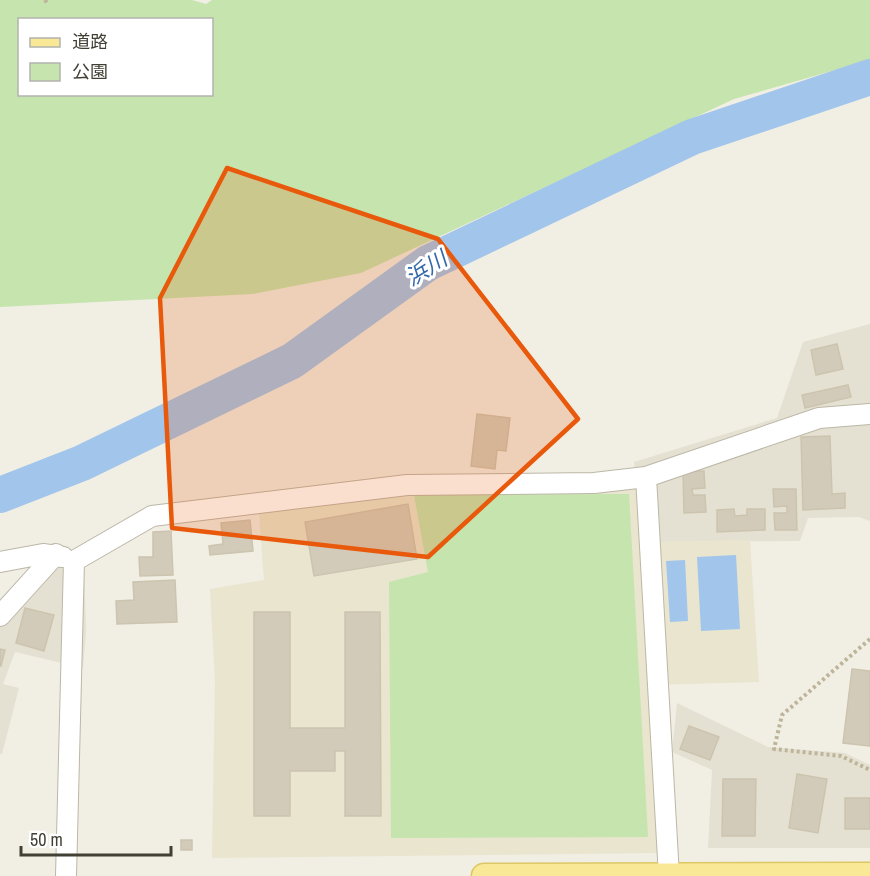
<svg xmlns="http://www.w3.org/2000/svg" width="870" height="876" viewBox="0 0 870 876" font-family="'Archivo Narrow','Noto Sans JP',sans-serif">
<rect width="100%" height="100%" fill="#f1eee4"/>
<path fill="#e5e1d2" d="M870,324v197l-11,-4 -51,1 -8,23 -158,1 -8,-80 143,-44 26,-76z
M50,547l34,10 2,75 -3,36 -68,-16 -12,32 16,4 -17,66h-2v-148z
M677,703l91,44 77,6 25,12v83h-162l4,-78 -40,-18z"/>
<path fill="#e9e5ce" d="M637,489l5,53 108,-2 9,142 -108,3 7,168 -446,5 3,-178 -5,-91 54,-9 -5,-67 148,-22z"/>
<path fill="#c5e4ae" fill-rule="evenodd" d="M0,0h192l14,4 6,-4h658v60l-136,39 -373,174 -108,21 -253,13zM20,20h192v74h-192z
M629,494l19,343 -257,1 -2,-256 39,-10 -14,-77z"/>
<path fill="#a2c5ec" d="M736,555l4,74 -39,2 -4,-74z
M685,560l3,61 -18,1 -4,-61z"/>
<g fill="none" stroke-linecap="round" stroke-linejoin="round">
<path stroke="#a2c5ec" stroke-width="36" d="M0,495l82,-32 210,-102 136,-98 264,-126 178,-60"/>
</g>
<path fill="#d2cbba" stroke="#ccc4ae" stroke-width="1.5" d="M837,344l6,25 -27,6 -5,-25z
M848,385l3,12 -46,11 -3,-13z
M477,414l33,4 -4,33 -9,-1 -2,19 -24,-3z
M830,436l2,58 13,-1v15l-42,2 -2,-73z
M704,471l1,17 -13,1 1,6h12l1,17 -22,1 -1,-41z
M773,489h23l1,41h-22l-1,-17h13v-7l-13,1z
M408,504l9,55 -103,17 -9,-54z
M734,509l1,7 12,-1v-6h18v21l-48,2v-22z
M250,520l3,31 -43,4 -1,-9 14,-2 -2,-21z
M171,531l2,44 -33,1 -1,-19h14v-25z
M175,580l2,42 -60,2 -1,-23 18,-1 -1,-18z
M25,608l29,7 -10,36 -28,-8z
M254,612h36v116h55v-116h35l1,204h-36v-65h-10v20h-45v45h-36z
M0,649l5,1 -4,16 -1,-1z
M852,669l18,2v75l-27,-3z
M689,726l30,11 -9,23 -30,-11z
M797,774l30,5 -9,54 -29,-5z
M723,779h33l-1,57h-33z
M845,798h25v31h-25z
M181,840h11v10h-11z"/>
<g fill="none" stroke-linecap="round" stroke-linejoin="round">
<g stroke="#bcb7a7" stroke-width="22">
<path id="minor" d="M646,477l23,399
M74,561l78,-45 255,-31 187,-2 52,-6 173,-59 51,-4
M0,562l43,-8 20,3
M0,616l56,-62
M66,876l8,-315"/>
</g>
<g stroke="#dcc766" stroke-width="27">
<path id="major" d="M484,876l386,-1"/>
</g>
<path stroke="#bdb499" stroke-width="4" stroke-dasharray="3 3" stroke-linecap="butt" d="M45,0l2,3
M870,639l-88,76 -8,34 67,7 29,14"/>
<use href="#minor" stroke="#fff" stroke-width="20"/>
<use href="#major" stroke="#f9e895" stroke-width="24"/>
</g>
<path fill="#e8590c" fill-opacity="0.2" stroke="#e8590c" stroke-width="4.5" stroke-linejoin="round" d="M227,168l211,71 140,180 -150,138 -256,-29 -12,-230z"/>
<g text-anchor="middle" stroke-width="6" stroke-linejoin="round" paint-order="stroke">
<g font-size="22" font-style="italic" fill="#3469a8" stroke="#fff">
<text transform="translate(426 268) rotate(-32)" y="8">浜川</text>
</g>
</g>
<rect x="18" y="18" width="195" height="78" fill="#ffffff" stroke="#b3b2ae" stroke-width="1.5"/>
<rect x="30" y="38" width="30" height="9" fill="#f9e895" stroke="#b3b2ae" stroke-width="1.5"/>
<text x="72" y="48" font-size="18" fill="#423f34">道路</text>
<rect x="30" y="63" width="30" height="18" fill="#c5e4ae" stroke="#b3b2ae" stroke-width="1.5"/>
<text x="72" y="78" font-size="18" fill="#423f34">公園</text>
<path d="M21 846v9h150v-9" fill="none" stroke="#423f34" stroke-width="3"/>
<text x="30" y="846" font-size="18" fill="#423f34" stroke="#ffffff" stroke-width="4.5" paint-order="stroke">50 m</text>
</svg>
